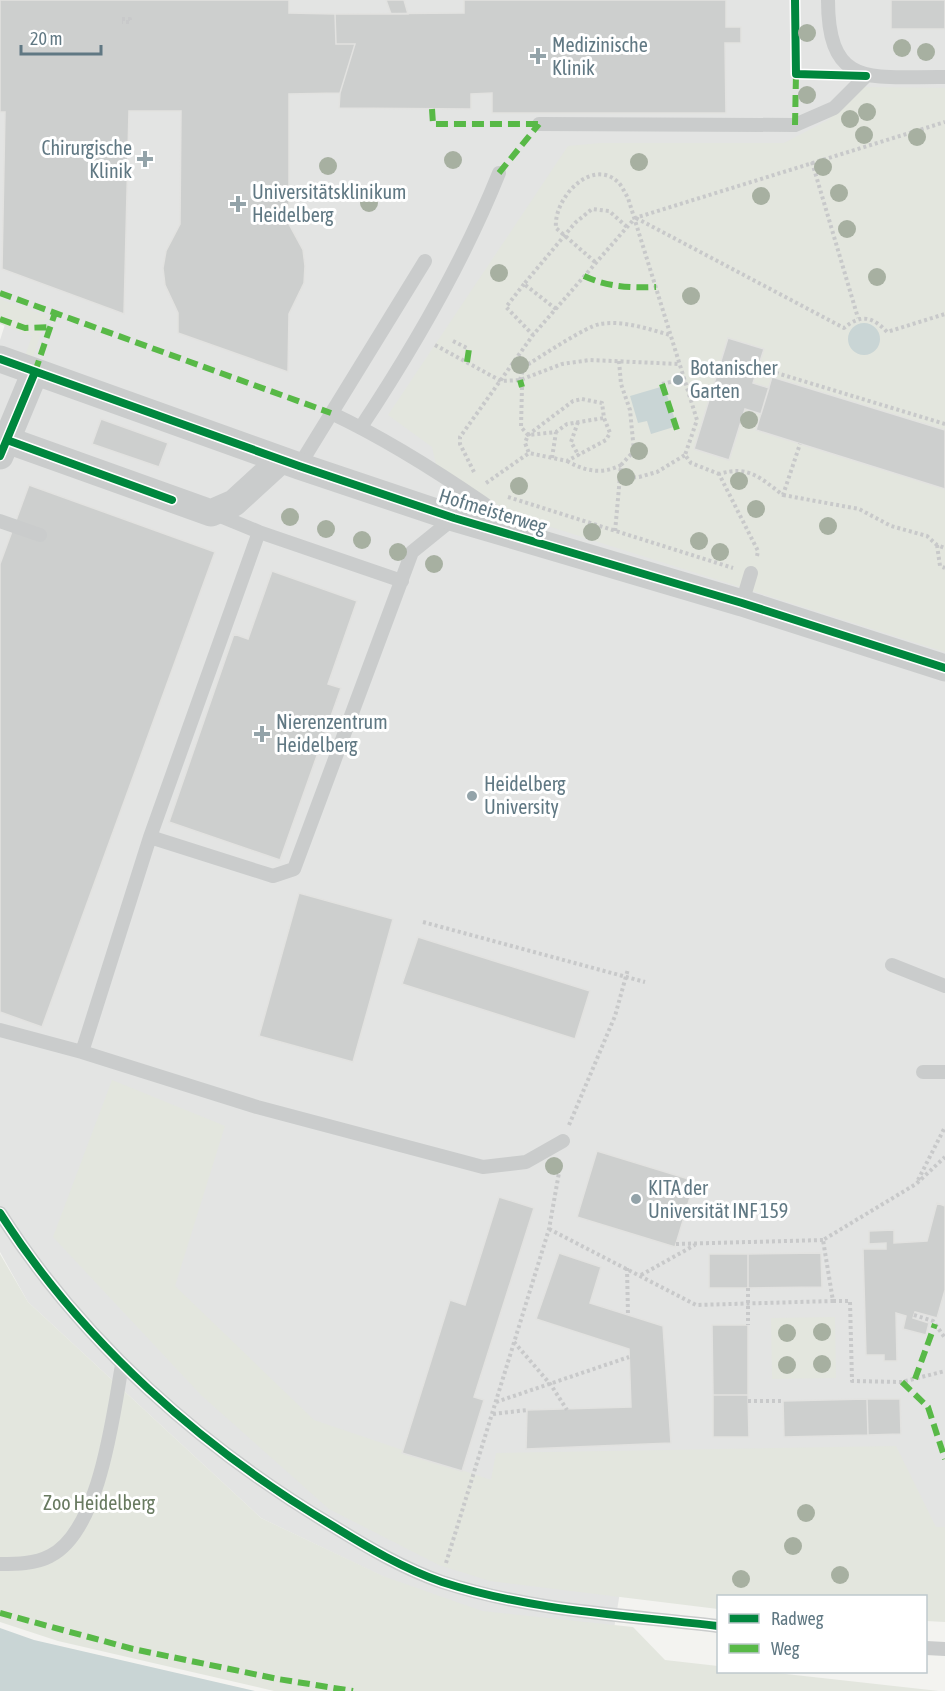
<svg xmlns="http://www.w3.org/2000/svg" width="945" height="1691" viewBox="0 0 945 1691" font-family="'Asap Condensed',sans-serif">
<rect width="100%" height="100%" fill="#f3f3f0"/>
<path fill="#e3e4e3" d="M0,0h945v1617l-19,-21h-208l-98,-4 -9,55 -129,-23 -221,-106 -233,-216 -28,-50v-912l9,-28 -9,-4z"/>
<path fill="#e3e6de" d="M862,87l83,1v564l-432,-137 -77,-51 -4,-17 -44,-32 180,-269 32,-3h184l44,-23z
M0,299l47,17 -14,41 -8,-1 7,-20 -32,-12z
M112,1080l113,46 -50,160 139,134 177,60 5,-27 400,-7 40,81h9v95l-19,-1v-25h-208v13l-228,-28 -51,-16 -110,-56 -128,-114 -148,-158z
M0,1254l28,48 233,216 122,58 99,35 151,16 32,33 53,6v6h50l171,19h-665l-216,-50 -58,-19z
M835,1317l1,61 -64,1 -1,-61z"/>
<path fill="#c9d5d5" d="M848 339a16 16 0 1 1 32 0a16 16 0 1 1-32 0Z
M664,386l13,40 -26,8 -4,-13 -9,2 -8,-27z
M0,1628l34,12 221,51h-255z"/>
<path fill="#cdcfce" stroke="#e2e2e0" stroke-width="1.5" d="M0,0h289v13l46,1 1,30h19l-15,49 -51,1v130l14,26 2,16 -1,17 -15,31 -1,58 -110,-39v-20l-13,-28 -2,-17 3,-17 14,-27 1,-113h-52l-5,203 -122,-45 3,-157h-5z
M386,0h18l4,14h-17z
M464,0h262v27h15v16h-16l1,70h-234v-20l-21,1v15l-132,-1 1,-15 15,-49h-19l-1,-30 129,-1z
M891,0h54v29h-54z
M728,338l36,11 -11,34 16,5 -8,26 -16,-5 -16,51 -35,-11z
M772,377l173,53v59l-189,-59z
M101,419l67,24 -9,24 -67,-23z
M29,485l186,67 -173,475 -42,-15v-448z
M272,571l85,30 -29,83 13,4 -61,172 -111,-38 65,-188 14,5z
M299,893l94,26 -40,143 -94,-26z
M418,937l172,54 -15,48 -173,-55z
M597,1151l98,30 -20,66 -98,-30z
M499,1197l35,11 -60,189 10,3 -22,71 -60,-18 48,-153 15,5z
M937,1203l8,3v84l-8,28 -22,-6 -2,6 16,5 -3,12 -23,-6 3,-13 -10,-3 1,48h-13v-6h-18l-3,-106h23v-6l-17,1v-13l25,-1v13l33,-2z
M559,1253l42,14 -11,36 73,23 8,117 -145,6 1,-39 104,-3 -2,-58 -93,-30z
M821,1253l1,34 -74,1v-34z
M709,1254h39v34h-39z
M712,1325h36v70h-35z
M713,1395h35l1,42h-36z
M867,1399l1,36 -84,2 -1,-36z
M867,1399h33l1,35 -33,1z"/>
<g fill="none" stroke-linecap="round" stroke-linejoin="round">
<path stroke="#c8c9ca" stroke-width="4" stroke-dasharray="3 3" stroke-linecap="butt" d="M122,19h8v3h-8
M812,162l46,156
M636,218l208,110c17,-14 28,-12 43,4l58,-18
M595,262l-39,-34c-3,-29 35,-71 62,-46 4,4 7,11 10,16l69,222 -12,35 6,8 28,11
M524,284l-18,23 27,28
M556,309l-32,-25 51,-61 17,-14 17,2 18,16
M453,341l16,8
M435,345l66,36 19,-1 42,-16 28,-4 89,4
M619,361l2,23 9,26 4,41 -13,14
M770,371l175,53
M520,380l3,-10 7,-7c15,-9 55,-36 70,-39 23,-4 48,5 70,11
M662,384l22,-5
M522,387l-1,40 7,8 28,-3 11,-8 37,-6
M582,399l20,4 2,15 6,15 -4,7 -39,21 -38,-8 -4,-10 3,-8 45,-34z
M578,422l-7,20 8,14
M552,458l4,-26
M567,461c18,10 35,14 54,4l-6,67
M474,472l-14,-28v-7l73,-102 102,-117 310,-96
M621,478l18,-1 18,-5 28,-17
M486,483l43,-30
M783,495l76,14 32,17 36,10 10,9 8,3
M508,497l225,71
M937,545l3,21 5,2
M757,556l1,-5 -39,-77c30,-9 41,4 64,21l17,-51
M423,922l222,60
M569,1125l46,-109 13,-47
M918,1180l27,-53
M549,1229l147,76 137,-4 -10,-61 93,-56 29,-27
M676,1244l147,-4
M627,1268l1,47
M641,1275l54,-30
M748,1288v37
M833,1301h17l2,80 50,1 43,-11
M914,1315l19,6 12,17
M514,1342l37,43 16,25
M748,1401h35
M496,1402l133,-45
M493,1414l34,-4
M446,1563l103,-334 11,-62"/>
<path stroke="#cacccc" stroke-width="14" d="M828,0c0,91 46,76 117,77
M539,124l256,1 39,-17 32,-32
M331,413c53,25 104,57 152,90 10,7 18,18 28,25
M361,427c53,-80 102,-164 138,-254
M299,466l126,-205
M213,513l46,19 143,49
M0,521l40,14
M259,532l-109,305 123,39 21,-7 118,-317 42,-34
M742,603l9,-30
M892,965l53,21
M0,1030l82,22 175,55 226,60 43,-5 37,-21
M82,1052l68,-215
M923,1072h22
M0,1213c82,129 202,235 333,313 34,21 71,43 109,56 89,29 184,33 276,44
M0,1564c16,0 35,0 50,-8 50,-25 63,-141 72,-191
M926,1648l19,1"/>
<path stroke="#cacccc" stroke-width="27" d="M0,359l299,107 155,52 288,85 203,65
M7,440l204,73 23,-10 47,-43
M0,456l35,-84"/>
<path stroke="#58b947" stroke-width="6" stroke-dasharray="12 6" stroke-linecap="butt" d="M432,109l1,15h106
M795,125l1,-51
M499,173l40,-49
M584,276c24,11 46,12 72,11
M0,293l331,120
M0,319l25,9 25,-1
M467,362l2,-13
M35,372l20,-59
M520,380l2,7
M662,384l15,46
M915,1379l20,-55
M902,1382l26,25 17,52
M0,1613l133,36 145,30 75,12"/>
<g stroke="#fff" stroke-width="11">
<path id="cycleway" d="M795,0l1,74 70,2
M0,359l299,107 155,52 288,85 203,65
M7,440l165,60
M0,456l35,-84
M0,1213c82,129 202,235 333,313 34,21 71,43 109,56 89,29 184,33 276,44"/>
</g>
<use href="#cycleway" stroke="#00873e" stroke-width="8"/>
</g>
<g fill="#a7b0a1">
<circle cx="807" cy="33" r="9"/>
<circle cx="902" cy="48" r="9"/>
<circle cx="926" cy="52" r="9"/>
<circle cx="807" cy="95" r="9"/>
<circle cx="867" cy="112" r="9"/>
<circle cx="850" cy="119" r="9"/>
<circle cx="864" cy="135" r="9"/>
<circle cx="917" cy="137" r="9"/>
<circle cx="453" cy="160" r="9"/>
<circle cx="639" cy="162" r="9"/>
<circle cx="328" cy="166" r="9"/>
<circle cx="823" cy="167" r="9"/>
<circle cx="839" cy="193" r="9"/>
<circle cx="761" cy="196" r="9"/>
<circle cx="369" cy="203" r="9"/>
<circle cx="847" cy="229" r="9"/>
<circle cx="499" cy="273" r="9"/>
<circle cx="877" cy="277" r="9"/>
<circle cx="691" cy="296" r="9"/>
<circle cx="520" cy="365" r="9"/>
<circle cx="749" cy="420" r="9"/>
<circle cx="639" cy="451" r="9"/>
<circle cx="626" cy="477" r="9"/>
<circle cx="739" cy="481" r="9"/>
<circle cx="519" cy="486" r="9"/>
<circle cx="756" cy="509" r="9"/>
<circle cx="290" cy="517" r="9"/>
<circle cx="828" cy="526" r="9"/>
<circle cx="326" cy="529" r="9"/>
<circle cx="592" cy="532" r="9"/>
<circle cx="362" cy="540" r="9"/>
<circle cx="699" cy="541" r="9"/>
<circle cx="398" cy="552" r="9"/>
<circle cx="720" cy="552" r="9"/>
<circle cx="434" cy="564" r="9"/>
<circle cx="554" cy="1166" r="9"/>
<circle cx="822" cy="1332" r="9"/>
<circle cx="787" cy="1333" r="9"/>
<circle cx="822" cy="1364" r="9"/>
<circle cx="787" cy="1365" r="9"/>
<circle cx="806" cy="1513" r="9"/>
<circle cx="793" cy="1546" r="9"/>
<circle cx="840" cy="1575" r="9"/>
<circle cx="741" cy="1579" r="9"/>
</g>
<g fill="#93a3a9" stroke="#fff" stroke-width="2">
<path d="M535 47h6v6h6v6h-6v6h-6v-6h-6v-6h6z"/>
<path d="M142 150h6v6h6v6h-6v6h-6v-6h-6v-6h6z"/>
<path d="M235 195h6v6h6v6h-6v6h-6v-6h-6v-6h6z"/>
<circle cx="678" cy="380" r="6"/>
<path d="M259 725h6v6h6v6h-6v6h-6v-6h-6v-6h6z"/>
<circle cx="472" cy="796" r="6"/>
<circle cx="636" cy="1199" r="6"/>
</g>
<g text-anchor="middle" stroke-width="6" stroke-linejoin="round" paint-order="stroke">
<g font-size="20" fill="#607883" stroke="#fff" text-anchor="start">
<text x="552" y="52">Medizinische<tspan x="552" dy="23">Klinik</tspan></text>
<text x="132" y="155" text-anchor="end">Chirurgische<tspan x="132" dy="23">Klinik</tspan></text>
<text x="252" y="199">Universitätsklinikum<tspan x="252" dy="23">Heidelberg</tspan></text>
<text x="690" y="375">Botanischer<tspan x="690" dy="23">Garten</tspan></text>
<text x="276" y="729">Nierenzentrum<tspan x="276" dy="23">Heidelberg</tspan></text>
<text x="484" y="791">Heidelberg<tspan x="484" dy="23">University</tspan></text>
<text x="648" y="1195">KITA der<tspan x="648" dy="23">Universität INF 159</tspan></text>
</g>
<g font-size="20" fill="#607883" stroke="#fff">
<text transform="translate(493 511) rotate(17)" y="7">Hofmeisterweg</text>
</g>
<g font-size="20" fill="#687a60" stroke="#fff">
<text x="99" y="1510">Zoo Heidelberg</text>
</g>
</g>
<rect x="717" y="1595" width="210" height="78" fill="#ffffff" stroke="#bfc9cd" stroke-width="1.5"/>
<rect x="729" y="1614" width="30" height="9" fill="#00873e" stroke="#bfc9cd" stroke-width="1.5"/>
<text x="771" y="1625" font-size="18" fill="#607883">Radweg</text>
<rect x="729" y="1644" width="30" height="9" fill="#58b947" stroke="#bfc9cd" stroke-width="1.5"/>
<text x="771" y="1655" font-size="18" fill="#607883">Weg</text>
<path d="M21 45v9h80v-9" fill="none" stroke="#607883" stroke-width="3"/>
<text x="30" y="45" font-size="18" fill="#607883" stroke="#ffffff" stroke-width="4.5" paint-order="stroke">20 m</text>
</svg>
